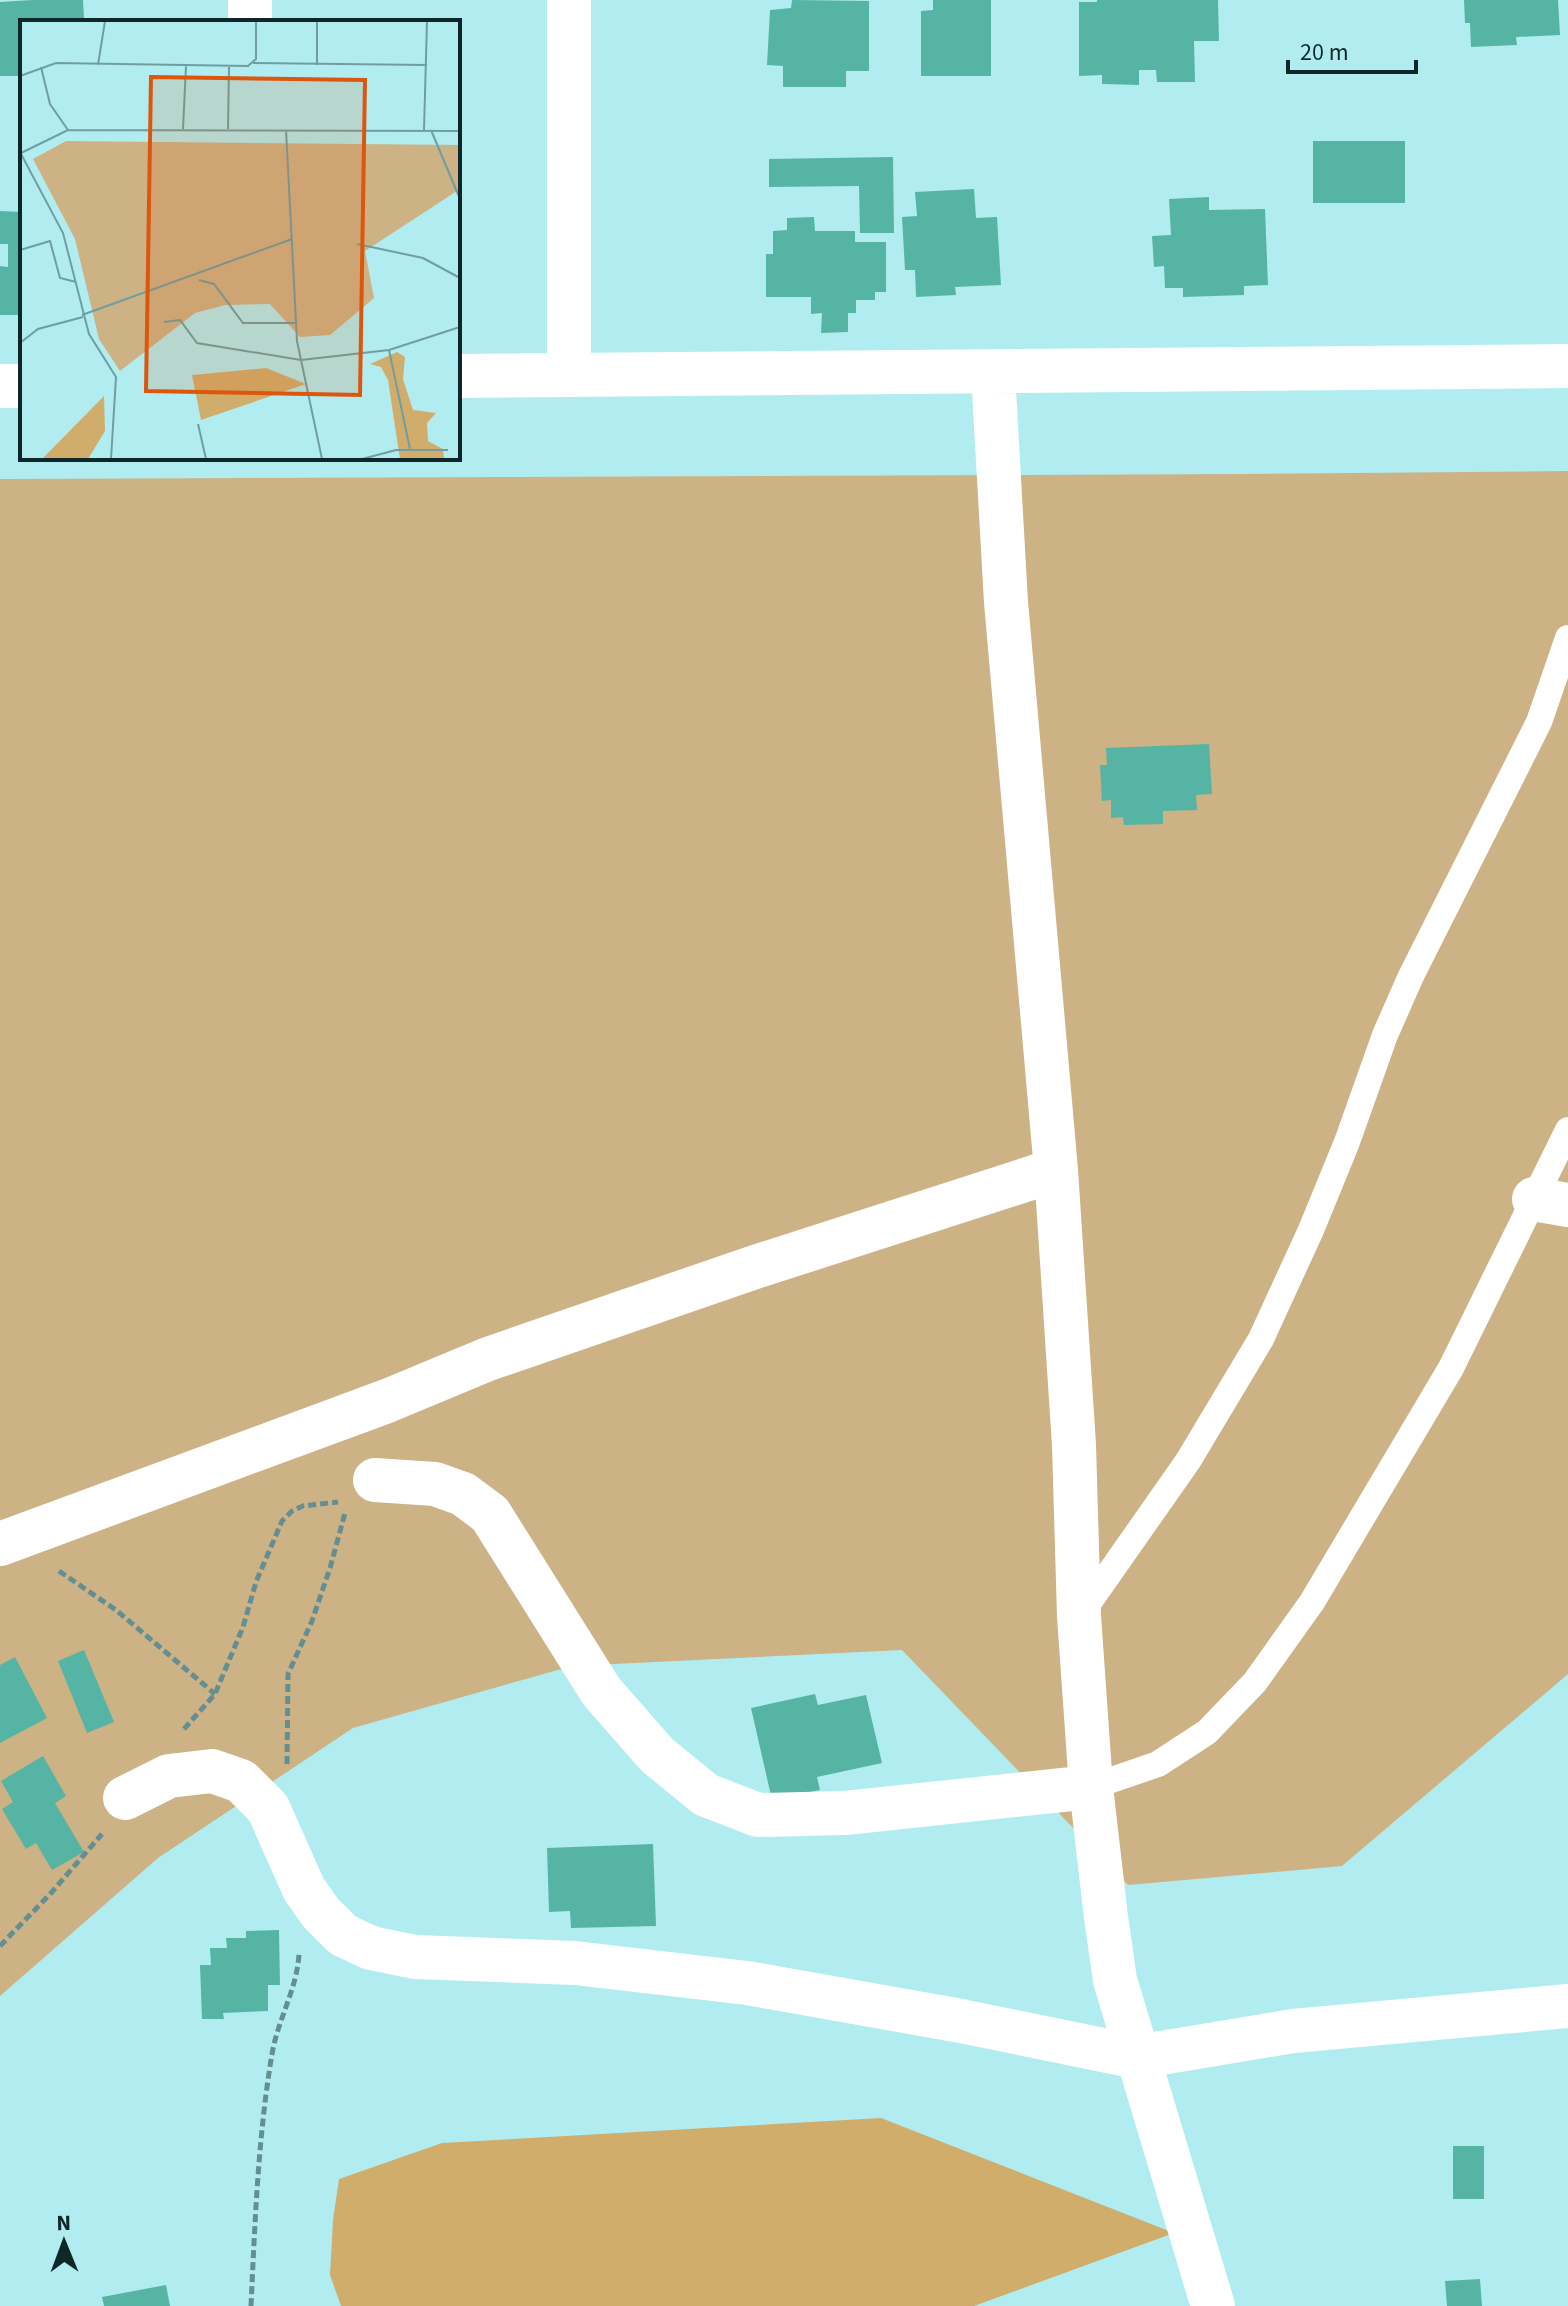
<svg xmlns="http://www.w3.org/2000/svg" width="1568" height="2306" viewBox="0 0 1568 2306" font-family="'Source Sans 3',sans-serif">
<rect width="100%" height="100%" fill="#b1edf0"/>
<path fill="#ccb284" d="M1568,471v1203l-226,192 -214,19 -226,-235 -330,16 -219,62 -195,130 -158,138v-1517l1241,-5z"/>
<path fill="#d1ad6c" d="M881,2118l293,115 -200,73h-633l-11,-31 3,-55 6,-41 103,-36z"/>
<path fill="#55b4a4" d="M33,0h50l1,18h26v4h-88v54h-22v-74z
M792,0l77,1v70h-23v16h-63v-21l-16,-1 3,-55 21,-2z
M933,0h58v76h-70v-65l12,-1z
M1097,0h121l1,41h-25l1,41h-38l-1,-12h-17v15l-37,-1v-9l-23,1v-74h18z
M1464,0h94l2,35 -44,2 1,8 -46,2 -1,-24h-5z
M1313,141h92v62h-92z
M893,157l1,76h-34l-1,-47 -90,1v-28z
M974,189l2,29 21,-1 4,68 -46,2 1,8 -40,2 -1,-27h-10l-3,-53 15,-1 -2,-24z
M1209,197v13l56,-1 3,76 -24,1v9l-61,2v-9h-18l-1,-22 -10,1 -2,-31 19,-1 -2,-36z
M0,211l22,1v103h-22v-49l8,1v-23h-8z
M814,217l1,14h40v11h31v50h-11v8h-19v13h-8v19l-27,1 1,-20 -11,1v-17h-45v-43h7v-23l14,-1v-12z
M1209,744l3,50 -16,1 1,15 -34,1v13l-39,1 -1,-8 -12,1v-18l-9,1 -2,-36h7l-1,-17z
M84,1650l30,72 -27,11 -29,-72z
M15,1657l32,61 -47,25v-78z
M815,1694l3,11 48,-10 16,68 -65,14 3,13 -48,10 -21,-92z
M43,1756l23,40 -11,7 29,49 -32,18 -16,-27 -10,6 -24,-40 11,-7 -12,-21z
M653,1844l3,82 -85,2 -1,-17 -21,1 -2,-64z
M279,1930l1,55h-12v26l-45,2 1,6h-22l-2,-54h11l-1,-17h17l-1,-10h20v-7z
M1453,2146h31v53h-31z
M1480,2279l2,27h-35l-2,-25z
M166,2285l4,21h-66l-2,-9z"/>
<g fill="none" stroke-linecap="round" stroke-linejoin="round">
<path stroke="#648f92" stroke-width="5" stroke-dasharray="8 4" stroke-linecap="butt" d="M59,1571l57,39 99,84
M184,1729l31,-35 28,-67 13,-45 26,-61 10,-10 11,-5 35,-4
M287,1764l1,-90 24,-53 18,-53 15,-55
M0,1946l51,-53 51,-59
M251,2306c4,-84 7,-169 21,-252 6,-35 25,-65 27,-100"/>
<path stroke="#fff" stroke-width="26" d="M1080,1615l108,-154 73,-122 50,-109 36,-88 38,-107 26,-59 128,-254 29,-84
M1091,1787l67,-23 49,-32 48,-50 57,-80 139,-234 117,-238"/>
<path stroke="#fff" stroke-width="44" d="M250,22v-22
M993,372l13,230 50,568 18,275 5,171 12,171 15,130 9,63 98,326
M569,373v-373
M458,376l1110,-10
M0,386h22
M1534,1199l34,6
M375,1480l60,4 28,10 27,20 111,177 56,64 49,40 52,20 87,-2 246,-26
M0,1544l387,-143 101,-42 267,-92 301,-97
M125,1798l44,-22 43,-5 29,10 27,27 36,81 17,24 22,22 28,13 44,9 160,6 172,20 214,38 176,36 156,-26 275,-25"/>
</g>
<g transform="translate(20 20)">
<rect width="440" height="440" fill="#b1edf0"/>
<path d="M46,121l394,4v44l-95,62 9,47 -44,37 -30,2 -30,-33 -45,1 -30,8 -75,58 -21,-32 -24,-100 -42,-80z" fill="#ccb284"/>
<path d="M377,332l8,5 -2,22 10,31 23,3 -9,10 1,18 15,8 1,10h-44l-12,-79 -7,-13 -11,-3zM246,348l40,16 -105,36 -9,-45zM84,376l1,35 -17,28h-46z" fill="#d1ad6c"/>
<path fill="none" stroke="#709ea0" stroke-width="2" d="M233,43l174,2M78,45l7,-44M297,45v-44M21,47l9,37 18,26M0,56l36,-13 192,3 8,-7v-38M163,109l3,-63M208,109l1,-62M266,110l11,211 25,118M404,110l3,-109M411,110l29,69M0,132l43,81 26,101 27,43 -5,82M1,133l47,-23 392,1M337,224l66,14 37,20M0,230l30,-9 10,37 16,4M179,260l15,4 29,39h53M62,295l210,-76M144,302l16,-2 17,23 104,17 88,-10 71,-23M0,323l18,-14 45,-12M369,330l21,99M178,404l8,35M342,439l34,-9h52"/>
<path fill="#dd560d" fill-opacity="0.15" stroke="#dd560d" stroke-width="4" d="M131,57l214,3 -5,315 -214,-4z"/>
<rect width="440" height="440" fill="none" stroke="#0f2729" stroke-width="4"/>
</g>
<g transform="translate(64 2242) rotate(359)" stroke="#b1edf0" stroke-width="6" paint-order="stroke">
<path d="M0-6L14 30L0 20L-14 30Z" fill="#0f2729"/>
<text y="-12" font-size="22" font-weight="bold" text-anchor="middle" fill="#0f2729">N</text>
</g>
<path d="M1288 60v12h128v-12" fill="none" stroke="#0f2729" stroke-width="4"/>
<text x="1300" y="60" font-size="24" fill="#0f2729" stroke="#b1edf0" stroke-width="6" paint-order="stroke">20 m</text>
</svg>
